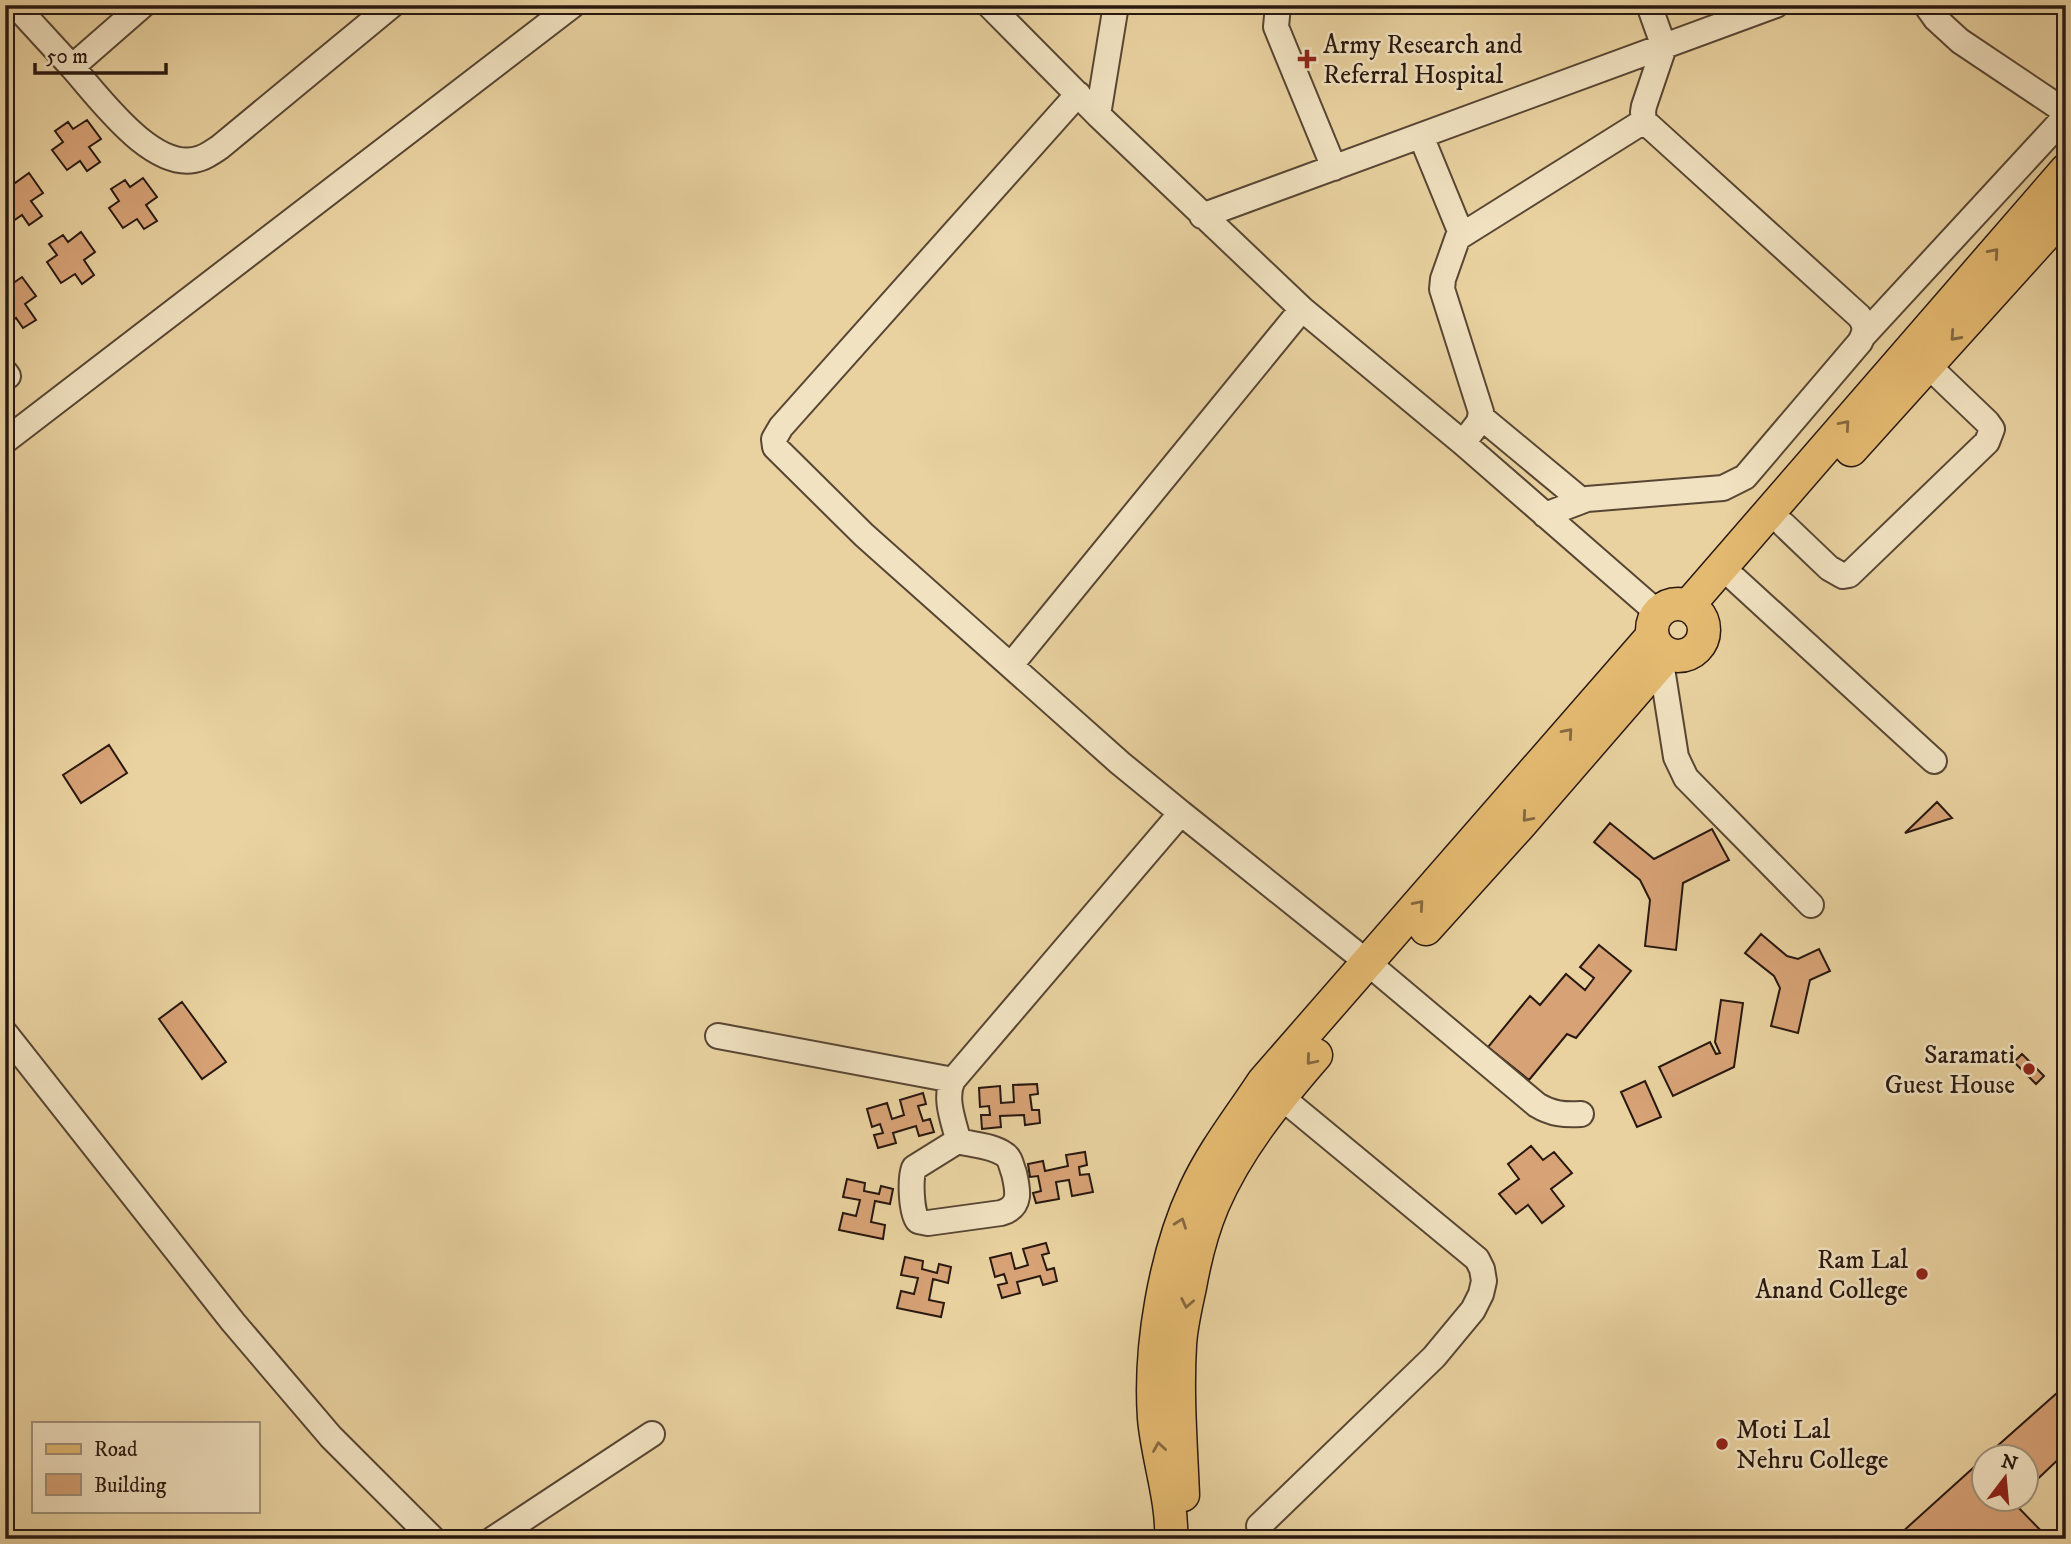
<svg xmlns="http://www.w3.org/2000/svg" width="2071" height="1544" viewBox="0 0 2071 1544" font-family="'IM FELL DW Pica',serif">
<rect width="100%" height="100%" fill="#e9d2a0"/>
<filter id="stains"><feTurbulence type="fractalNoise" baseFrequency=".00286" numOctaves="4"/><feColorMatrix values="0 0 0 0 .2 0 0 0 0 .09 0 0 0 0 .02 0 0 0 .5 -.17"/></filter>
<radialGradient id="worn" r=".72"><stop offset=".6" stop-color="#630" stop-opacity="0"/><stop offset="1" stop-color="#630" stop-opacity=".3"/></radialGradient>
<path fill="#d7a276" stroke="#281810" stroke-width="2" d="M87,120l14,19 -12,8 11,15 -13,9 -7,-10 -13,9 -15,-20 11,-8 -8,-11 13,-9 5,7z
M29,173l14,20 -12,8 11,15 -13,9 -7,-10 -13,9 -4,-5v-40l5,-3 5,7z
M143,178l14,19 -11,8 11,16 -13,8 -7,-10 -14,9 -14,-20 10,-7 -8,-12 14,-9 5,7z
M81,232l14,20 -11,8 10,15 -12,9 -7,-10 -14,9 -14,-21 10,-7 -8,-11 14,-9 5,7z
M22,277l14,19 -11,8 11,16 -13,8 -7,-10 -11,8v-45l4,5z
M109,745l18,28 -46,30 -18,-28z
M1937,802l15,16 -47,15z
M1610,823l44,36 58,-30 17,31 -46,23 -7,67 -31,-4 5,-46 -10,-20 -46,-38z
M1761,934l26,22 11,3 21,-10 11,22 -20,9 -12,53 -27,-7 9,-38 -6,-12 -29,-23z
M1599,945l32,26 -55,67 -9,-4 -38,46 -41,-33 42,-51 10,9 26,-31 19,16 9,-12 -14,-11z
M1721,1000l22,3 -9,64 -61,29 -14,-29 51,-25 6,12 4,-1 -5,-11z
M182,1002l44,60 -24,17 -43,-60z
M2022,1054l22,22 -8,8 -22,-22z
M1645,1081l16,36 -24,10 -16,-35z
M1037,1084l1,10 -8,1 2,15h7l1,13 -15,2 -1,-10 -24,1 1,11 -19,2 -1,-14h9l-1,-9 -9,1 -1,-19 21,-2 1,17 13,-1 -1,-17z
M923,1093l3,11 -8,2 5,15 7,-2 4,13 -15,4 -3,-10 -23,7 3,10 -18,5 -4,-13 9,-2 -3,-9 -8,3 -5,-18 20,-6 5,16 12,-4 -4,-15z
M1531,1146l12,14 11,-8 18,21 -21,16 13,17 -22,17 -14,-18 -12,9 -17,-20 20,-15 -11,-15z
M1085,1152l2,13 -8,2 1,8 9,-1 4,18 -21,4 -3,-16 -13,2 3,17 -23,4 -3,-10 8,-2 -3,-15 -8,1 -2,-13 15,-3 2,10 23,-5 -2,-11z
M847,1179l18,4 -1,8 15,3 2,-8 12,3 -3,15 -15,-3 -4,21 14,3 -2,14 -44,-9 4,-17 13,3 4,-16 -17,-3z
M1046,1243l3,10 -7,2 5,15 7,-2 3,13 -14,4 -3,-9 -23,6 3,11 -18,5 -4,-13 9,-2 -3,-9 -9,3 -5,-19 21,-5 4,16 13,-4 -5,-16z
M905,1257l18,4 -1,8 15,4 2,-9 12,3 -3,16 -15,-4 -4,21 15,3 -3,14 -44,-9 4,-17 13,3 4,-16 -17,-3z
M2066,1385v67l-41,39v-35h-39z
M1983,1459v39h34l-4,4 36,37h-145l-4,-5z"/>
<g fill="none" stroke-linecap="round" stroke-linejoin="round">
<g stroke="#584634" stroke-width="28">
<path id="minor" d="M15,5l57,62
M143,5l-71,62c27,30 83,109 129,91 6,-2 13,-7 19,-11l172,-142
M989,5l109,110 204,194 161,134 195,170
M1278,5l-2,22 58,141
M1926,5l10,14 24,22 106,71
M1078,94l-297,333 -7,12 1,8 89,88 256,228 61,50
M1098,115l18,-110
M1421,136l39,95 -17,48 -1,10 39,123 -2,10 -16,21
M1202,216l574,-211
M1459,237l185,-116
M1863,336l203,-220
M5,372l3,4
M1481,417l100,83
M5,441l568,-436
M1545,515l42,-16 136,-11 22,-11 115,-135c6,-11 6,-17 -1,-26l-215,-195 -1,-9 1,-6 20,-59 -15,-42
M1784,525l45,43 14,8 6,-1 138,-133 5,-13 -5,-7 -71,-68
M1735,579l199,182
M1661,662l15,95 10,21 125,127
M1011,665l291,-356
M5,1033l228,289 98,115 102,102
M718,1036l235,44
M959,1140l-45,28c-4,11 -3,44 4,53l10,2 73,-10c21,-6 17,-23 13,-40 -3,-7 -3,-15 -10,-19 -11,-8 -29,-9 -42,-12l-4,-3c-5,-19 -14,-42 -5,-59l228,-267 187,150 169,142c15,9 27,10 44,9
M1259,1526l175,-169 39,-47 8,-16 3,-13 -2,-12 -5,-10 -208,-172
M493,1539l159,-105"/>
</g>
<g stroke="#281810" stroke-width="35">
<path id="major" d="M1851,450l215,-238
M1652 630a26 26 0 1 1 52 0a26 26 0 1 1-52 0Z
M1688,606l378,-436
M1426,929l93,-103 149,-172
M1183,1495c-2,-50 -6,-100 -3,-150 1,-19 6,-39 10,-58 5,-28 12,-56 23,-82 24,-56 64,-105 103,-150
M1171,1539c2,-38 -14,-83 -17,-121 -5,-71 11,-164 41,-228 18,-39 45,-73 68,-108l389,-446"/>
</g>
<use href="#minor" stroke="#f1e2c1" stroke-width="24"/>
<use href="#major" stroke="#e4b970" stroke-width="32"/>
</g>
<defs><path id="oneway-chevron" d="M-2-3.5L2.5 0L-2 3.5" fill="none" stroke-width="1.6" stroke-linecap="round" stroke-linejoin="round" transform="scale(1.75)"/></defs>
<g stroke="#866840">
<use href="#oneway-chevron" transform="translate(1994 253) rotate(-49)"/>
<use href="#oneway-chevron" transform="translate(1955 336) rotate(132)"/>
<use href="#oneway-chevron" transform="translate(1845 425) rotate(-49)"/>
<use href="#oneway-chevron" transform="translate(1568 733) rotate(-49)"/>
<use href="#oneway-chevron" transform="translate(1527 817) rotate(131)"/>
<use href="#oneway-chevron" transform="translate(1419 905) rotate(-49)"/>
<use href="#oneway-chevron" transform="translate(1311 1060) rotate(130)"/>
<use href="#oneway-chevron" transform="translate(1181 1223) rotate(-70)"/>
<use href="#oneway-chevron" transform="translate(1187 1303) rotate(101)"/>
<use href="#oneway-chevron" transform="translate(1159 1447) rotate(-99)"/>
</g>
<g fill="#8f2418" stroke="#f1e2c1" stroke-width="2.5">
<path d="M1303.5 48.5h7v7h7v7h-7v7h-7v-7h-7v-7h7z"/>
<circle cx="2029" cy="1069" r="7"/>
<circle cx="1922" cy="1274" r="7"/>
<circle cx="1722" cy="1444" r="7"/>
</g>
<g text-anchor="middle" stroke-width="5" stroke-linejoin="round" paint-order="stroke">
<g font-size="26" fill="#281810" stroke="#f1e2c1" text-anchor="start">
<text x="1323" y="53">Army Research and<tspan x="1323" dy="30">Referral Hospital</tspan></text>
<text x="2015" y="1063" text-anchor="end">Saramati<tspan x="2015" dy="30">Guest House</tspan></text>
<text x="1908" y="1268" text-anchor="end">Ram Lal<tspan x="1908" dy="30">Anand College</tspan></text>
<text x="1736" y="1438">Moti Lal<tspan x="1736" dy="30">Nehru College</tspan></text>
</g>
</g>
<rect width="2071" height="1544" fill="none" stroke="#e9d2a0" stroke-width="28"/>
<rect x="7" y="7" width="2057" height="1530" fill="none" stroke="#281810" stroke-width="3.5"/>
<rect x="14" y="14" width="2043" height="1516" fill="none" stroke="#281810" stroke-width="2"/>
<rect x="32" y="1422" width="228" height="91" fill="#f1e2c1" stroke="#a1917a" stroke-width="2"/>
<rect x="46" y="1444" width="35" height="10" fill="#e4b970" stroke="#a1917a" stroke-width="2"/>
<text x="94" y="1456" font-size="21" fill="#281810">Road</text>
<rect x="46" y="1474" width="35" height="21" fill="#d7a276" stroke="#a1917a" stroke-width="2"/>
<text x="94" y="1492" font-size="21" fill="#281810">Building</text>
<g transform="translate(2005 1478) rotate(16)"><circle r="33" fill="#f1e2c1" stroke="#a1917a" stroke-width="2"/>
<path d="M0-5L12 26L0 18L-12 26Z" fill="#8f2418"/>
<text y="-10" font-size="19" font-weight="bold" text-anchor="middle" fill="#281810">N</text>
</g>
<path d="M35 63v10h131v-10" fill="none" stroke="#281810" stroke-width="3.5"/>
<text x="46" y="63" font-size="21" fill="#281810" stroke="#f1e2c1" stroke-width="5" paint-order="stroke">50 m</text>
<rect width="100%" height="100%" filter="url(#stains)"/>
<rect width="100%" height="100%" fill="url(#worn)"/>
</svg>
